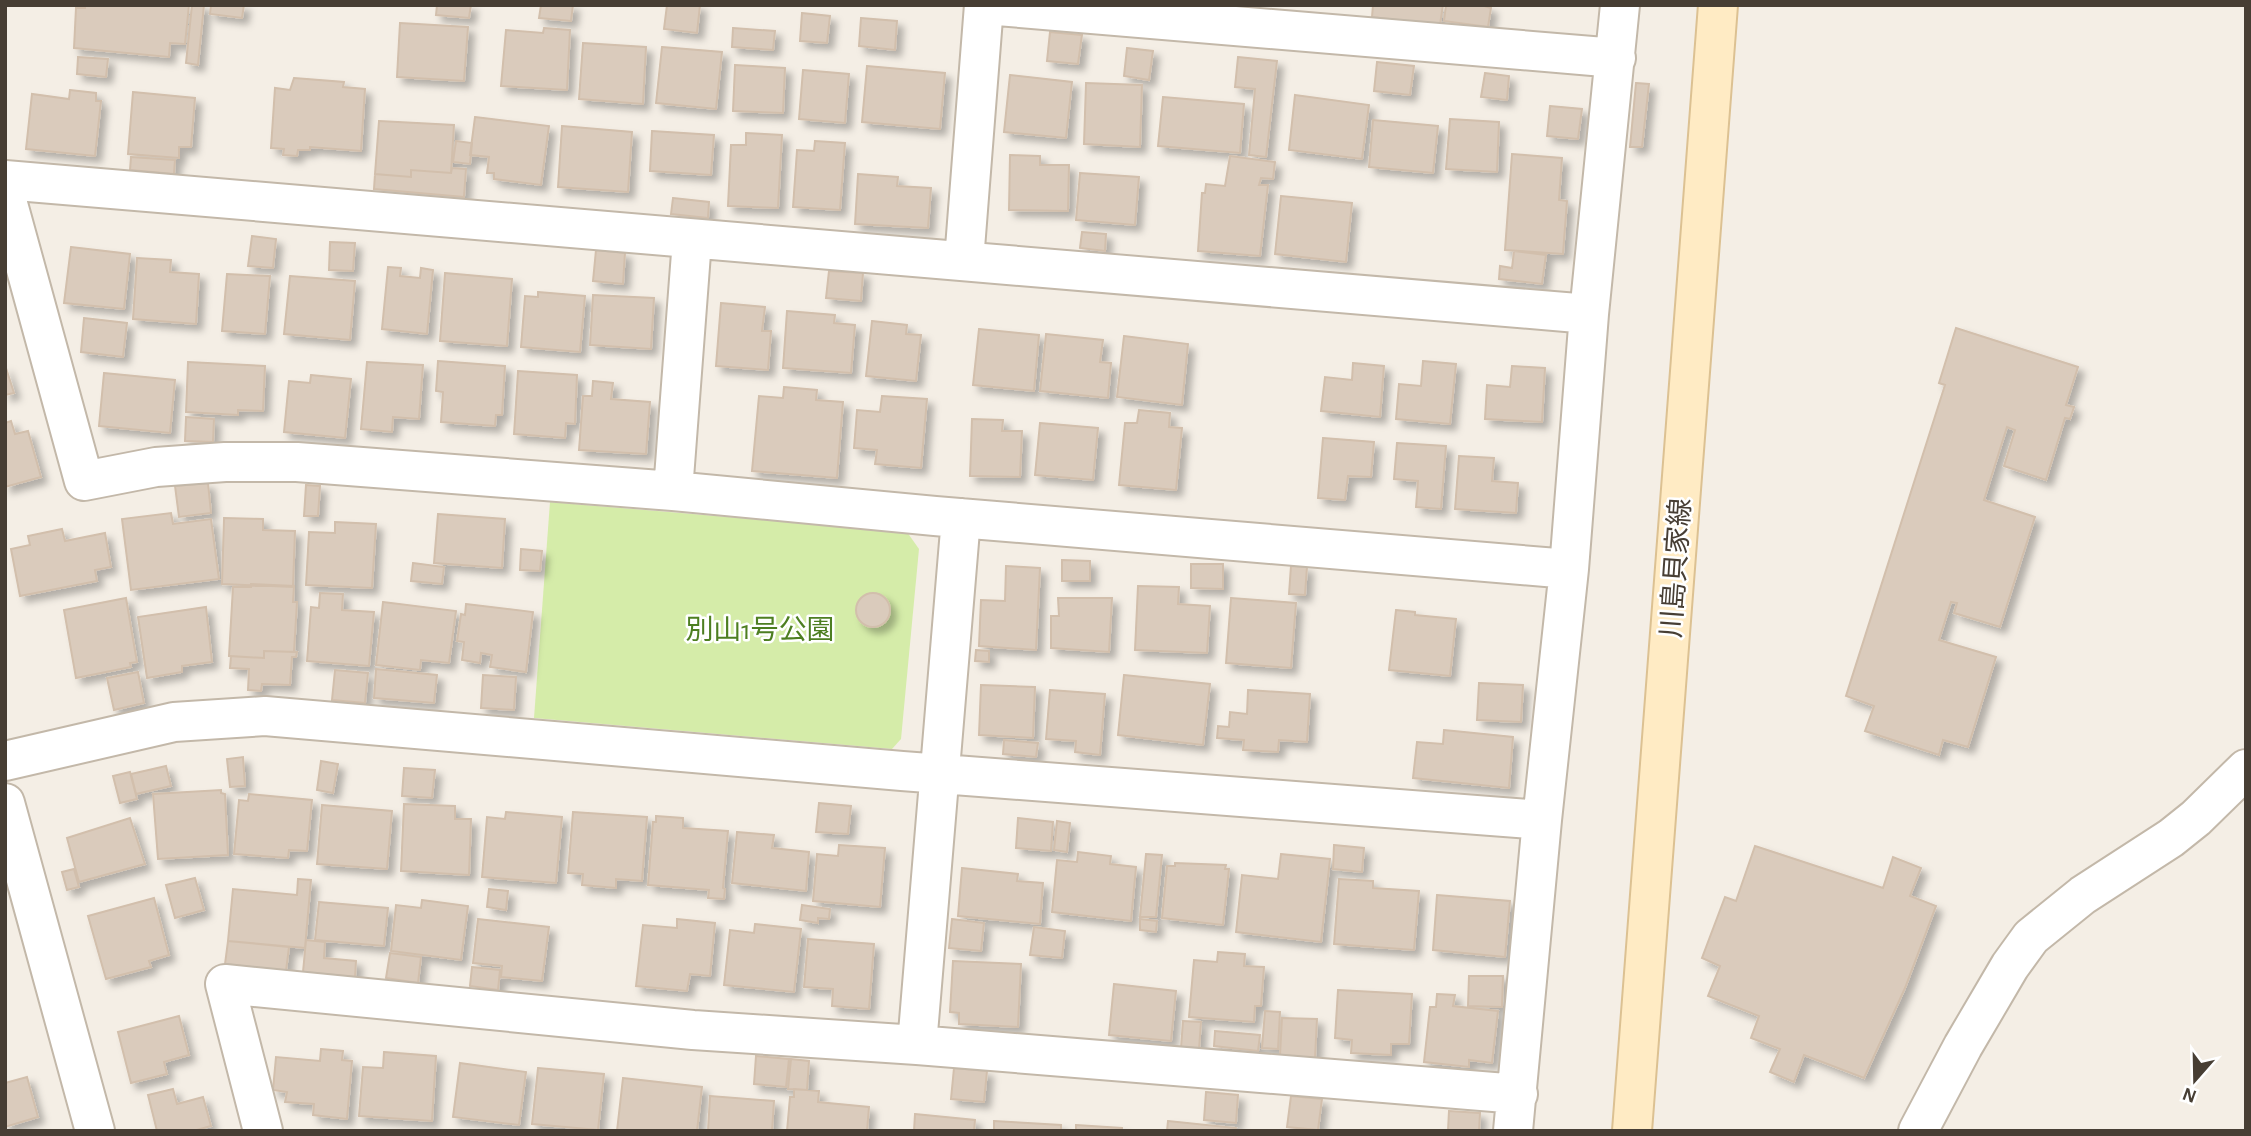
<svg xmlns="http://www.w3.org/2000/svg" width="2251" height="1136" viewBox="0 0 2251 1136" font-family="'Alegreya Sans','Noto Sans JP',sans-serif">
<defs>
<filter id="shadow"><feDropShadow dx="6" dy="6" stdDeviation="3.5" flood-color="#0004"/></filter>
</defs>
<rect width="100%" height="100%" fill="#f4eee5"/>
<path fill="#d5eca9" d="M550,502l357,30 12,17 -18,190 -9,10 -358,-31z"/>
<path fill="#dacbbc" stroke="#d2bfac" stroke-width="2" filter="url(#shadow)" d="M85,5h104l-4,39 -15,-1 -1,14 -95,-9 2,-40h9z
M192,5h12l-6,60 -12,-2z
M211,5h33l-2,13 -32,-4z
M437,5h34l-2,13 -33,-3z
M541,5h32l-2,16 -32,-3z
M667,5h33l-3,28 -33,-4z
M1373,5h70l-3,20 -68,-8z
M1446,5h35l10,3 -3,19 -44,-6z
M802,13l28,3 -3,27 -27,-2z
M861,18l36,3 -2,29 -36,-4z
M400,23l68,4 -4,54 -67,-4z
M544,28l26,2 -3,60 -66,-4 5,-56 37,3z
M733,28l42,3 -2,19 -41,-3z
M1050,32l32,3 -4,29 -31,-3z
M583,43l63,4 -3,57 -64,-5z
M662,47l60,5 -6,57 -60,-6z
M1127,48l26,3 -4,29 -25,-4z
M78,57l30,2 -2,18 -29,-3z
M1238,57l39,4 -11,96 -17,-2 6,-66 -20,-2z
M1377,62l37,4 -4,29 -36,-4z
M735,65l50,3 -2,45 -50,-2z
M867,66l78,7 -5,56 -78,-7z
M803,70l46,4 -4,49 -46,-4z
M1485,73l24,3 -2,24 -26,-3z
M1010,75l62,7 -6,56 -62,-6z
M294,78l50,4 -1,5 22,2 -4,62 -51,-4v3h-12l-1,6 -14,-1 1,-6 -13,-1 4,-60 15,2z
M1086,83l56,2 -2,62 -56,-3z
M1636,83l13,1 -7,63h-12z
M70,90l26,3v8h5l-6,55 -69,-7 6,-55 37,5z
M133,92l62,6 -4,49h-12v11l-51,-4z
M1295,95l74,10 -7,54 -73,-9z
M1163,97l81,7 -4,49 -82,-7z
M1550,106l32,3 -4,30 -31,-3z
M475,117l74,9 -8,59 -47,-6v-6h-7l2,-16 -19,-2z
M1450,119l49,3 -2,50 -51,-3z
M1373,120l65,6 -5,47 -64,-6z
M379,121l75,4 -3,48 -40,-3v7l-36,-3z
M562,126l70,6 -4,60 -70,-5z
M652,131l62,4 -3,40 -61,-4z
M746,133l36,2 -4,73 -50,-2 3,-61h15z
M456,141l16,2 -2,21 -17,-2z
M815,141l30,2 -5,67 -47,-3 4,-57 17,1z
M1512,154l50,4 -3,42 8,1 -4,53 -58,-4z
M1010,155l30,1v9h29l-1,46 -59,-1z
M1230,156l45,6 -2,17 -12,-1 -2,7h9l-8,71 -62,-5 4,-58h3l1,-9 19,2z
M131,157l44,3 -1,14 -44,-4z
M452,168l14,1 -2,28 -90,-8 1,-15 36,3v-7l40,3z
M1080,173l59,4 -4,48 -59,-5z
M858,174l40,3 -1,9 34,2 -3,40 -73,-4z
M1281,196l71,7 -6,59 -71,-8z
M673,198l36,4 -1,16 -37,-4z
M1082,232l24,2 -1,17 -25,-3z
M252,236l24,3 -3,29 -25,-2z
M330,242l25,1 -2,28 -24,-1z
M71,247l59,7 -6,55 -60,-6z
M596,250l29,3 -2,31 -30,-3z
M1514,251l32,4 -4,29 -43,-5 1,-13 12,2z
M137,258l34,2 -1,12 29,2 -3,50 -63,-5z
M388,267l13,1 -1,8 20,2 1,-10 12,2 -6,64 -45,-5z
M829,271l34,2 -2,28 -35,-3z
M445,273l67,6 -5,67 -67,-5z
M227,274l43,2 -5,58 -43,-3z
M290,276l65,5 -5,59 -66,-6z
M538,292l47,4 -5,56 -59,-5 4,-51 13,1z
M593,295l61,3 -3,51 -61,-4z
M721,303l44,4 -3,24h9l-3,39 -52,-4z
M787,311l48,4 -1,8 21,2 -4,48 -68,-5z
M84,318l43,5 -4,34 -42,-5z
M872,321l35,4 -1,9 15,1 -5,46 -50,-5z
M1956,328l122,39 -12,38 8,2 -4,12 -5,-1 -19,62 -42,-14 11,-36 -8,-3 -23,73 51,17 -35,110 -46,-14 3,-10 -6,-1 -12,38 57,17 -28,90 -25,-7 -4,15 -74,-24 9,-25 -28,-10 99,-311 -6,-2z
M979,329l60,6 -5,56 -61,-6z
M1046,334l57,6 -3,22 11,1 -3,35 -68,-7z
M1124,336l64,8 -6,61 -65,-8z
M438,361l67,5 -3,49h-6l-1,11 -54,-4 2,-30 -7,-1z
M1423,361l33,3 -6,60 -54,-5 3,-35 22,2z
M188,362l77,4 -2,45 -25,-1v5l-52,-3z
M367,362l56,3 -4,54 -26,-2 -1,15 -31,-3z
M1353,363l31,3 -4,51 -59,-6 4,-34 27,3z
M5,365l9,28 -9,2z
M1512,366l33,2 -3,54 -57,-3 2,-34 23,2z
M518,371l59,4 -2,49 -9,-1 -1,15 -51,-4z
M104,373l71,7 -5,53 -71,-7z
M311,375l40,4 -6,59 -61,-6 5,-51 21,2z
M593,381l20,2 -2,16 39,3 -4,52 -67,-4 4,-54h9z
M784,387l33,3 -1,10 27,2 -6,76 -85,-7 7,-75 24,2z
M882,396l45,3 -6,69 -46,-4 2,-14 -23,-2 3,-38 23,2z
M1139,410l31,3 -1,14 13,1 -6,62 -57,-5 6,-62h12z
M186,417l28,2 -1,23 -28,-1z
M972,419l31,1 -1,11h20l-2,46 -50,-1z
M11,421l4,13 13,-3 13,46 -36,10v-64z
M1040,423l58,5 -5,52 -58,-5z
M1323,438l51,4 -3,35 -23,-1 -3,24 -27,-2z
M1397,443l49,3 -5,63 -25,-2 2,-26 -24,-2z
M1459,456l35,2 -2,23 26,2 -2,30 -61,-4z
M208,483l3,30 -32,4 -4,-31z
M306,485l14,1 -2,30h-14z
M171,513l2,11 38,-5 8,60 -88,11 -9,-71z
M438,514l67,5 -3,49 -68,-5z
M224,518l39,1v11l32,1 -2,56 -71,-3z
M335,522l41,2 -4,64 -66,-3 3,-53 26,1z
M62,529l3,12 40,-8 6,34 -16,3 2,11 -77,15 -9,-47 19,-4 -2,-9z
M521,549l21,2 -2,20 -20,-1z
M1062,560l28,1v20h-28z
M413,563l31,4 -2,17 -31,-3z
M1191,564h32v25l-32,-1z
M1006,566l34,2 -4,82 -57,-4 2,-46 24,1z
M1291,566l16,1 -2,28 -16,-1z
M251,584l43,2 -1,16h4l-3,50 -30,-1v7l-35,-2 4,-69h18z
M1138,586l41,1 -1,17 32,2 -3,47 -72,-3z
M856 610a17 17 0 1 1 34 0a17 17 0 1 1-34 0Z
M320,593l23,1 -1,16 32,2 -5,54 -62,-5 4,-54 8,1z
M126,598l11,64 -7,1 1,4 -55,11 -12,-68z
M1058,598h54l-3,54 -58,-4v-32h8z
M1231,598l65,5 -5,65 -65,-5z
M383,602l73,9 -7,52 -28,-3 -1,10 -44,-5z
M466,604l67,8 -7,60 -36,-5 2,-12 -11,-2 -1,10 -18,-3 2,-18 -7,-1 4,-27 4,1z
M206,607l6,55 -30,4v6l-35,6 -9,-61z
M1396,610l19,2v3l41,4 -6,57 -61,-6z
M976,650l13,1v11l-14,-1z
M264,651l33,1 -1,5h-4l-2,28 -28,-1 -1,7 -13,-1 1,-21 -19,-1 1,-12 33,2z
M376,669l61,6 -3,28 -60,-5z
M335,670l33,3 -3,30 -33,-3z
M138,672l6,31 -30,7 -7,-32z
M483,675l33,2 -2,33 -33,-2z
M1124,675l86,9 -7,61 -85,-10z
M1479,683l44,2 -2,37 -44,-2z
M981,685l54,2 -2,51 -54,-3z
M1050,690l55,4 -5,61 -25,-3 1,-11 -30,-2z
M1248,690l62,4 -3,48 -28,-2 -1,12 -35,-2 1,-10 -27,-2 1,-12 11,1 1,-15 17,2z
M1444,730l69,7 -4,51 -96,-10 4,-36 26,2z
M1004,740l34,3 -2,14 -33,-3z
M243,757l2,29 -15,1 -3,-28z
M321,761l17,3 -5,29 -16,-3z
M166,766l5,20 -35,8 -5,-20z
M404,768l31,2 -3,28 -30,-2z
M130,772l7,27 -17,4 -7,-27z
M221,790v3l4,1 3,61 -70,4 -5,-65z
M249,794l63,6 -5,51 -18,-1 -1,8 -54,-4 5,-54 9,1z
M819,803l32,3 -3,28 -32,-2z
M404,804l51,2v13h16l-2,56 -68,-4z
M322,805l70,6 -5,58 -70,-5z
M506,812l56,5 -6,66 -74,-6 5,-60 18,2z
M573,812l74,5 -5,64 -26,-2v9l-34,-3 1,-11 -15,-1z
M656,816l27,2v10l45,3 -5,57 2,1 -1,10 -16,-1 1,-8 -61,-5 5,-63h3z
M130,818l15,46 -66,18 -12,-44z
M1018,818l35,4 -2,29 -35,-3z
M1057,821l13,2 -3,29 -13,-2z
M737,832l37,3 -2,13 37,4 -3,39 -74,-8z
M839,845l46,3 -5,59 -67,-6 4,-47 21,2z
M1334,845l30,3 -2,24 -29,-3z
M1755,846l128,42 10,-31 28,11 -11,28 26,10 -31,82 -41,90 -60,-23 -10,27 -24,-10 10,-23 -29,-11 8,-22 -51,-20 12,-30 -18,-8 23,-61 11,4z
M1078,852l33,4 -1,8 26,3 -5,54 -79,-9 5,-52 20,2z
M1146,854l16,1 -6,62h-16z
M1281,854l49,5 -9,83 -85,-10 6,-57 36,4z
M1175,863l51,2 -1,4h4l-6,56 -61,-7 5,-52h8z
M962,868l56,6 -1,7 26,2 -3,41 -82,-8z
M74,869l5,18 -12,3 -5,-18z
M195,878l9,32 -29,8 -9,-33z
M298,879l13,1 -6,68 -77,-7 5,-52 64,6z
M1339,879l34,2v7l46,3 -5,59 -80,-6z
M489,889l19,2 -2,19 -19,-3z
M1437,895l73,6 -5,56 -72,-7z
M154,898l15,57 -20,6 2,6 -45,12 -18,-63z
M422,900l46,6 -7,54 -70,-9 5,-46 25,3z
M319,902l69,6 -4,38 -69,-6z
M802,905l28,4 -1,10 -11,-1v5l-18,-3z
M478,919l71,8 -7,54 -41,-4 1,-11 -29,-3z
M677,919l38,4 -5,53 -20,-2 -3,17 -51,-5 7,-61 34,3z
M952,919l32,4 -3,28 -32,-3z
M1140,919l17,2 -1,11 -16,-2z
M755,924l46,5 -7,63 -70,-7 6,-55 24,3z
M1034,927l31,4 -3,27 -32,-3z
M808,939l66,5 -5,65 -37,-3 1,-17 -29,-2z
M306,940l19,2 -1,16 32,3 -1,16 -52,-5z
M228,941l61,6 -3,24 -61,-7z
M1218,952l27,2 -1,12 20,1 -3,39h-6l-1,16 -65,-5 5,-57 23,2z
M390,953l31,4 -3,26 -32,-5z
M953,961l68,3 -3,63 -59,-3v-11l-9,-1z
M472,967l28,3 -2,20 -28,-4z
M1469,976h34l-1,31 -34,-1z
M1114,984l62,7 -5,50 -62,-6z
M1338,990l74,4 -3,50h-18v11l-40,-2 1,-13 -17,-2z
M1437,994l18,1 -2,11 45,5 -6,52 -23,-3v7l-45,-5 6,-55h6z
M1265,1011l15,1 -2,37 -16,-1z
M179,1016l10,39 -25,7 3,12 -36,9 -13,-51z
M1282,1018l35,1 -2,39 -35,-3z
M1183,1021l18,1 -2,27 -18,-1z
M1215,1031l45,4 -2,16 -44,-5z
M321,1049l22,2 -1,9 10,1 -5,58 -34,-4 1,-11 -29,-2 2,-10 -14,-2 3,-33 44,4z
M384,1052l52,4 -4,65 -73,-5 4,-49 20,1z
M756,1056l33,3 -3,28 -32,-3z
M791,1059l18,2 -2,29 -19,-1z
M460,1063l66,9 -7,53 -66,-8z
M538,1068l66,6 -6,56 -66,-6z
M954,1068l33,3 -3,31 -33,-3z
M27,1077l11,40 -33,10v-44z
M623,1078l79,9 -5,44h-80z
M173,1089l4,15 26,-7 8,29 -18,5h-36l-9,-36z
M794,1089l25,2 -1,11 51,5 -2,24h-80l3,-34h4z
M1206,1092l32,3 -2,28 -32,-3z
M710,1096l64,5 -2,30h-64z
M1291,1096l31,3 -4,31 -31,-3z
M1449,1111l31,2 -1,18h-31z
M915,1114l60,6 -1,11h-60z
M994,1121l67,4v6h-67z
M1168,1121l68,7 -1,3h-68z
M1076,1125l46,3v3h-46z"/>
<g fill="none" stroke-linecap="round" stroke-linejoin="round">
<g stroke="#c3b8a9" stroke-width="42">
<path id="minor" d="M985,5l631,53
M5,180c528,46 1056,89 1584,134
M5,193l79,288 72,-14 69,-5h72l376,29 262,25 634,53
M964,261l20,-256
M673,491l19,-251
M5,761l169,-39 91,-6 637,55 640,49
M917,1045l44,-527
M263,1131l-38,-147 468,46 224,15 601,49
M1513,1131l29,-311 27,-251 20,-255 31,-309
M1918,1131l45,-85 47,-80 21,-29 52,-42 88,-57 25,-20 50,-49"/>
</g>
<g stroke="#c3b8a9" stroke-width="42">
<path id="tertiary" d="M5,803l90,328"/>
</g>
<g stroke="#dcc192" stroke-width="42">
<path id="secondary" d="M1632,1131l86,-1126"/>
</g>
<use href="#minor" stroke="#fff" stroke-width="38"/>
<use href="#tertiary" stroke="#fff" stroke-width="38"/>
<use href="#secondary" stroke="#ffebc4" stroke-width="38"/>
</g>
<g text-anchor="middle" stroke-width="5" stroke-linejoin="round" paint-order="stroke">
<g font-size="28" fill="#473e34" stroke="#fff">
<text transform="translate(1675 568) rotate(-86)" y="10">川島貝家線</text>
</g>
<g font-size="28" fill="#4d7e21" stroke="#fff">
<text x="760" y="639">別山1号公園</text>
</g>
</g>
<rect width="2251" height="1136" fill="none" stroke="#473e34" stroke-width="14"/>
<g transform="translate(2195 1080) rotate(200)" stroke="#ffffff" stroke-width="5" paint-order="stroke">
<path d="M0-5L12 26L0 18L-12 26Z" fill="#473e34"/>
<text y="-10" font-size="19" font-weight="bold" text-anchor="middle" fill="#473e34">N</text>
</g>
</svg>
